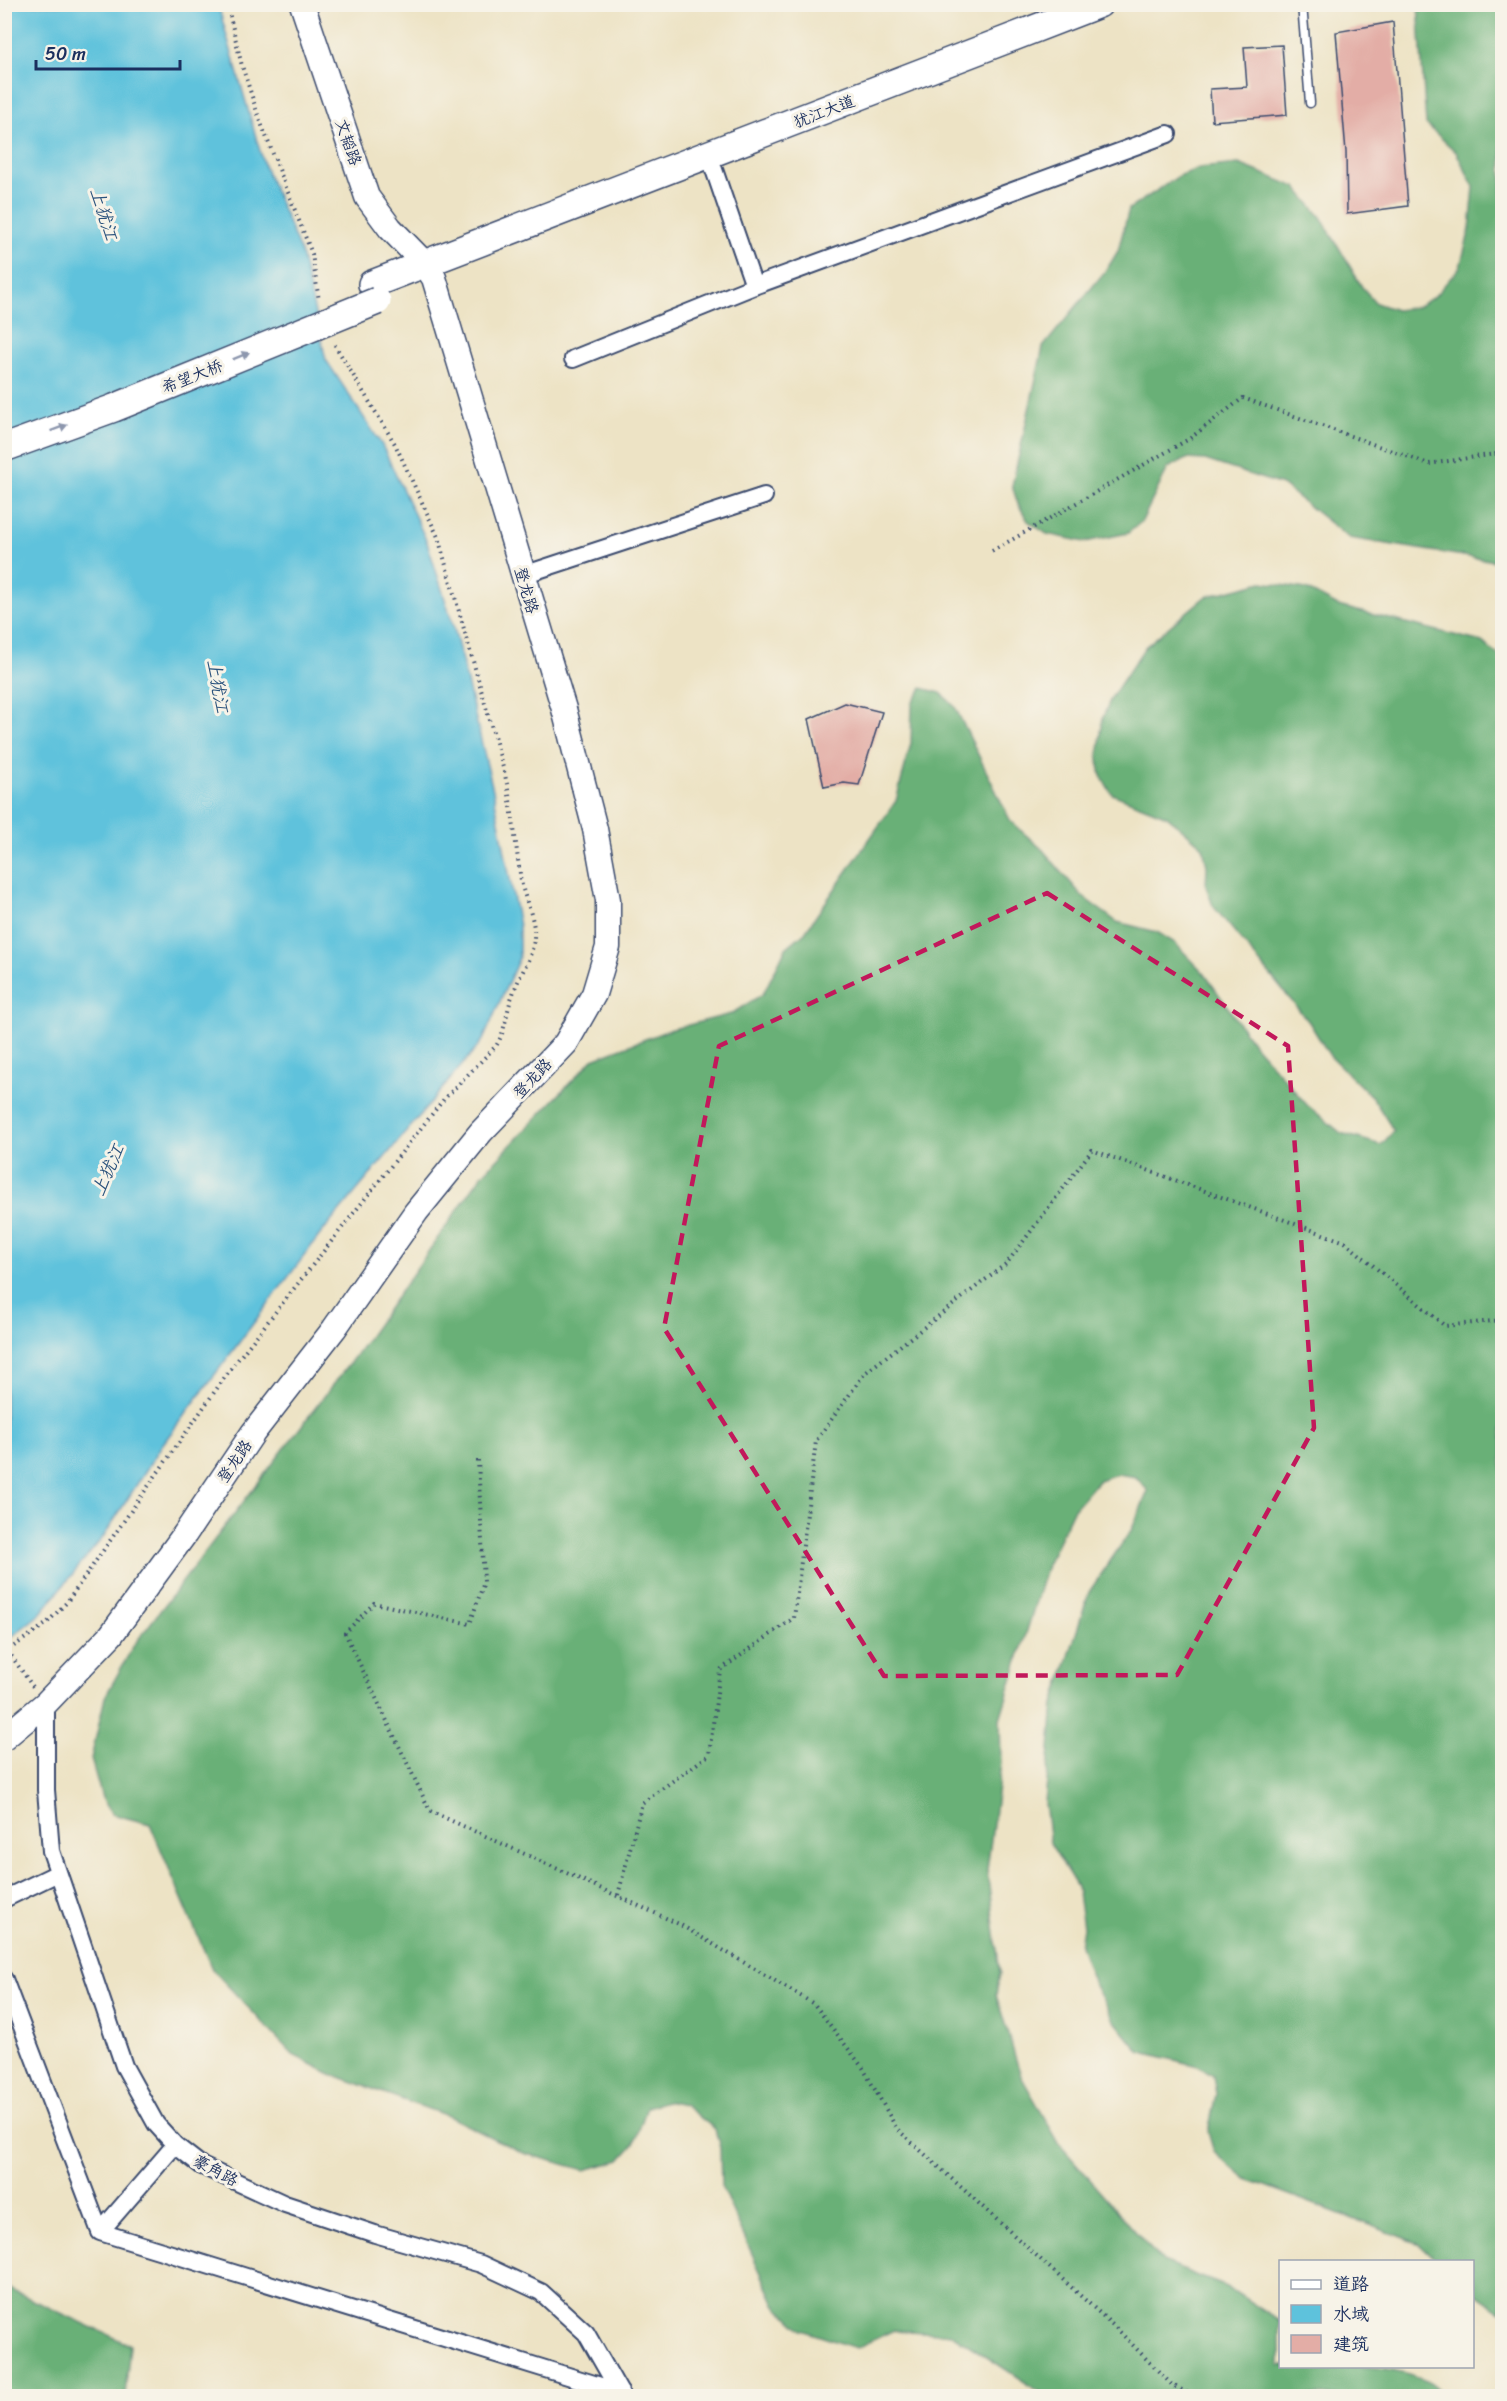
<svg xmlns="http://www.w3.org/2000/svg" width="1507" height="2401" viewBox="0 0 1507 2401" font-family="Sriracha,'LXGW WenKai TC',sans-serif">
<rect width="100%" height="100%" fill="#f7f3e8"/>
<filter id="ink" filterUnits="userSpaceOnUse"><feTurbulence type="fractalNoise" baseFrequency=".0167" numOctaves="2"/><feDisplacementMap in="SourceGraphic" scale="12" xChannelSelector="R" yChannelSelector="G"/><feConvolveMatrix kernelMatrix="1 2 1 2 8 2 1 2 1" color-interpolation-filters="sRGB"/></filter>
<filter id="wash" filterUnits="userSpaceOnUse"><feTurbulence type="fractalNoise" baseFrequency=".008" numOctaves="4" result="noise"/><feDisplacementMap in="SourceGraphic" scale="24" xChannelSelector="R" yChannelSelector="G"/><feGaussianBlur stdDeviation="1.35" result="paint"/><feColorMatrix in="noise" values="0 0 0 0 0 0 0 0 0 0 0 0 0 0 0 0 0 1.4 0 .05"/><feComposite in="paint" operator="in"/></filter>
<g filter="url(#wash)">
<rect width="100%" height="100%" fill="#ede3c5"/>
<path fill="#69b077" stroke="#42706a" stroke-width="1.5" d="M1418,5h84v557l-153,-24 -67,-53 -77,-25 -19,-1 -18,9 -26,53 -14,12 -43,9 -38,-8 -19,-13 -10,-17 -6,-18 31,-139 64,-78 11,-18 11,-42 50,-33 20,-8 40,-4 57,23 25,30 41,70 14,16 20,7 21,-3 17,-10 26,-30 10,-38 4,-42 -18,-35 -30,-28z
M1262,582l44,7 32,17 144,36 20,16v1654l-29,-20 -1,-30 -34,-1 -18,-17 -176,-66 -30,-26 -6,-20 8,-38 -3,-18 -15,-10 -59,-15 -25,-31 -20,-36 -14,-38 3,-19 -6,-40 -27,-44 -5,-40 9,-99 35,-112 43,-63 16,-38 -12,-14 -19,-3 -18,6 -26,30 -26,55 -47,154 1,45 -14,106 13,103 -4,22 25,81 39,69 102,117 65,25 53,34v45c36,0 145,-7 162,30h-396l-94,-62 -58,-4 -38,18 -54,-18 -27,-26 -54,-118 -1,-38 -5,-19 -31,-24 -18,-4 -19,6 -13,37 -14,16 -35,10 -62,-17 -75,-37 -117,-42 -38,-19 -81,-86 -62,-145 -38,-10 -10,-16 -11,-39 14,-62 29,-52 221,-289 127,-181 111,-116 76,-29 62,-16 32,-20 23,-46 19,-16 91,-131 15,-58 1,-39 10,-16 19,5 14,14 56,115 31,27 41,48 34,25 40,10 18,11 29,30 48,69 55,63 34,28 40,12 13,-14 -21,-33 -43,-42 -21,-34 -96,-116 -7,-20 1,-20 -4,-19 -36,-31 -55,-22 -11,-18 -3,-18 5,-41 8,-19 34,-51 60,-50z
M5,2287l125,58 -5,51h-120z"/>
<path fill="#5ec2dc" stroke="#3c789d" stroke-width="1.5" d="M5,5h213l46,160 37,88 25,107 56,85 45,97 27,86 39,162 26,136v32l-36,82 -164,196 -157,209 -58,91 -64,78 -35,28z"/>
<g id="blocks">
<path fill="#e3ada6" d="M1393,22l15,184 -61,8 -1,-62 -10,-120z
M1282,45l5,70 -75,6 -2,-32 37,-2 -3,-40z
M845,703l37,9 -23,73 -15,-2 -20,4 -15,-68z"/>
</g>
</g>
<g filter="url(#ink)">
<use href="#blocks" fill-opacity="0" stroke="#3a4a6d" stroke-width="1.5"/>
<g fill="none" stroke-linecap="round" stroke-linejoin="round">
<g stroke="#3a4a6d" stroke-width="11">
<path id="lane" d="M1302,4l8,99"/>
</g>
<g stroke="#3a4a6d" stroke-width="20">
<path id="street" d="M709,155l45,131 414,-152
M573,359l181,-73
M523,575l241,-79
M46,1703v87l5,61 73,215 32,58 19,21 27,21 83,38 90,30 106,30 60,28 45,41 36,63
M4,1899l54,-26
M4,1979l96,253
M100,2232l520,160
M100,2232l75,-87"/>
</g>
<g stroke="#3a4a6d" stroke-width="27">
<path id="secondary" d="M4,1738l42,-35 65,-68 74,-101 68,-101 81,-104 82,-117 65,-80 85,-89 28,-49 14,-47v-47l-13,-71 -31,-120 -130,-431 -10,-15 -34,-35 -23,-31 -65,-193"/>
</g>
<g stroke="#3a4a6d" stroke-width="30">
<path id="primary" d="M372,284l727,-280"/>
</g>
<path stroke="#3a4a6d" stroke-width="4" stroke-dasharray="1.5 4.5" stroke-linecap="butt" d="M227,4l15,62 17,52 53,136 7,47
M992,551l197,-112 54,-41 186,66 73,-11
M478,1460l6,122 -14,42 -96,-21 -29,30 85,178 249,113 135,80 49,64 34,61 218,198 57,58 22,11
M8,1651l25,36
M4,1653l42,-29 21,-22 165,-235 212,-268 52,-53c10,-15 10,-35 17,-52 6,-19 20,-36 21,-56 2,-20 -10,-38 -13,-58 -6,-37 -8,-73 -17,-109l-66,-234 -43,-93 -62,-102
M618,1895l24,-92 67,-48 11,-85 74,-52 22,-177 49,-68 142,-110 85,-113 253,92 100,84 57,-6"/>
<use href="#lane" stroke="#fff" stroke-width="8"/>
<use href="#street" stroke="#fff" stroke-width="16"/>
<use href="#secondary" stroke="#fff" stroke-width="24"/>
<use href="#primary" stroke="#fff" stroke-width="27"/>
<g stroke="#3a4a6d" stroke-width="30" stroke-linecap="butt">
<path id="primary-bridge" d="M4,448l110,-40 263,-107"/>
</g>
<use href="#primary-bridge" stroke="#fff" stroke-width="27"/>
</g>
<defs><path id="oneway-solid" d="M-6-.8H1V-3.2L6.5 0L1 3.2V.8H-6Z" transform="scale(1.5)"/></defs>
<g fill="#8d97ae">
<use href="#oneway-solid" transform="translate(241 356) rotate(-22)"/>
<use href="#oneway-solid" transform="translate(59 428) rotate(-20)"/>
</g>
</g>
<path fill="none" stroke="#c2185b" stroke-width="4.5" stroke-dasharray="12 8" stroke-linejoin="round" d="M1047,893l241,153 26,382 -137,247 -293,1 -220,-348 55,-282z"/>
<g text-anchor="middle" stroke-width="6" stroke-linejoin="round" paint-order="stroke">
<g font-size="16" fill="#1b2f5e" stroke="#f7f3e8">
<text transform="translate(824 111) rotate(-21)" y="6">犹江大道</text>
<text transform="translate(349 142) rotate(71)" y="6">文韬路</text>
<text transform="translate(192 376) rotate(-22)" y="6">希望大桥</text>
<text transform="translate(527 590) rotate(74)" y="6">登龙路</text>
<text transform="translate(532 1078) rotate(-47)" y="6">登龙路</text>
<text transform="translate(234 1461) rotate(-56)" y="6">登龙路</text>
<text transform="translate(216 2170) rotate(28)" y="6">豪角路</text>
</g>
<g font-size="18" font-style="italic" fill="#2c547e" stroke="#f7f3e8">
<text transform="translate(104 214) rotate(73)" y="6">上犹江</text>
<text transform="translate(218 686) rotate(80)" y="6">上犹江</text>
<text transform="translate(108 1170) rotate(-66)" y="6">上犹江</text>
</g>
</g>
<rect width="1507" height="2401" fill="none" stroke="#f7f3e8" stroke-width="24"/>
<rect x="1279" y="2260" width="195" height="108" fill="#f7f3e8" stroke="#9fa5b1" stroke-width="1.5"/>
<rect x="1291" y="2280" width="30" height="9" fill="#ffffff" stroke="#9fa5b1" stroke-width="1.5"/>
<text x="1333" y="2290" font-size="18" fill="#1b2f5e">道路</text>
<rect x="1291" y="2305" width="30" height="18" fill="#5ec2dc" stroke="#9fa5b1" stroke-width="1.5"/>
<text x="1333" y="2320" font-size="18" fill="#1b2f5e">水域</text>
<rect x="1291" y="2335" width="30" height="18" fill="#e3ada6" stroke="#9fa5b1" stroke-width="1.5"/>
<text x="1333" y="2350" font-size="18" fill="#1b2f5e">建筑</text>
<path d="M36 60v9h144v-9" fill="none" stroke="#1b2f5e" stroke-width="3"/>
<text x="45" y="60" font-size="18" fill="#1b2f5e" stroke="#f7f3e8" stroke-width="4.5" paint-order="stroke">50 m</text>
</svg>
